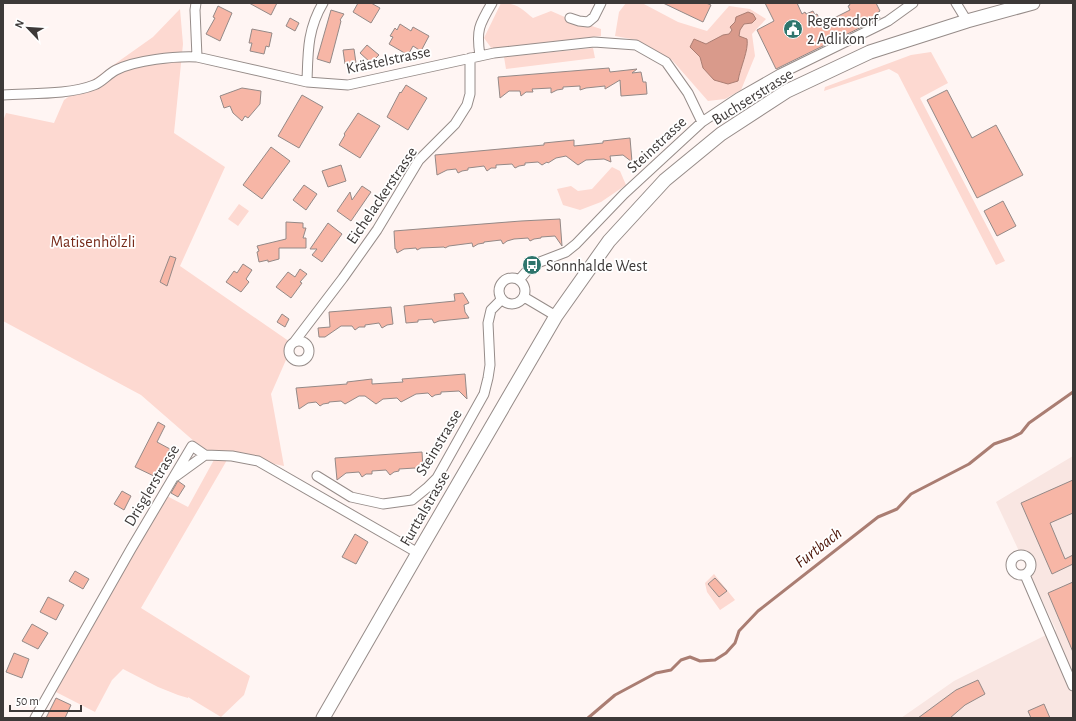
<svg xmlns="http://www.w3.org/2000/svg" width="1076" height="721" viewBox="0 0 1076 721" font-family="'Alegreya Sans',sans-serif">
<rect width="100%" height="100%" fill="#fff5f3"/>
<path fill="#f9e6e2" d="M1073,456v262h-172l53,-37 102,-51 -60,-128z"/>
<path fill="#fdd9d1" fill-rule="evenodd" d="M501,3c16,0 20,5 32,15l18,-7 16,7 34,11v7l-109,13 -8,-11z
M626,3h16l36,19 29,9 22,-25 21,3 16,10 -14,15 3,22 -14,34 -16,9 -17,2 -36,-41 -35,-20 -22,-4 4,-24zM748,12l3,11 -7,1 -4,6 -1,6 5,22 -4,11 -3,12 -34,-13 -3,-11 6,-13 17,-9 6,-1 3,-4 -2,-3 5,-5 1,-5z
M180,9l3,35 -9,89 51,34 -45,99 113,78 -22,50 13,72 -81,-17 -62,-54 -138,-74v-200l3,-8 48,10 10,-23 89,-63z
M593,48l2,10 -89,11 -2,-12z
M931,52l17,31 -28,15 85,163 -9,4 -98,-191 -9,-5 -65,22 1,-4 86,-32z
M612,167l8,4 6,14 -25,17 -21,8 -17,-5 -6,-16 14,-3 7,5 14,-2z
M239,204l10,7 -11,15 -10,-7z
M215,458l12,2 -86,148 109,68 -6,19 -23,22 -33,-20v1l-10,-3 -20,-8 -35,-18 -11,11 -17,32 -41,-21 111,-196 23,12z
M714,574l21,26 -15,10 -13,-18 -2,-9z"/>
<path fill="#d99a8b" stroke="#aa7d72" d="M748,12l5,2 3,5 -4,4 -8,1 -4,6 -1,6 8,3c2,11 -7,29 -9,42l-10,3 -14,-4 -11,-12 -3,-11 -10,-10 4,-8 12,5 17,-9 6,-1 3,-4 -2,-3 5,-5 1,-5z"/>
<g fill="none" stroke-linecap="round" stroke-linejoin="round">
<path stroke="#aa7d72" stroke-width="3" d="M588,718l27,-23 41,-22 15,-3 10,-10 9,-3 10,4 15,-1 11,-7 9,-10 4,-12 19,-20 120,-94 19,-8 14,-15 58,-30 25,-20 17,-6 10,-5 8,-10 44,-31"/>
</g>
<path fill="#f7b6a6" stroke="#948987" d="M249,3h28l-6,12z
M358,3h13l9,5 -9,15 -18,-11z
M663,3h43l5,2 -8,17z
M765,3h32l5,11 3,-2 1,2 7,-3 2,4 2,-1 5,10 28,-14 -2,-4 2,-1 -1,-2h27l4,8 -3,2 3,5 -104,51 -19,-39 17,-9z
M218,6l14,7 -12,28 -14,-7 9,-16 -2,-1z
M331,10l13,4 -4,6 1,1 -11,42 -13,-4z
M290,18l9,5 -4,8 -9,-5z
M400,24l11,7 2,-4 16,9 -8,15 -8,-5 -5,9 -19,-11 4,-7 -3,-1 5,-8 2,2z
M252,29l20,4 -3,14 -3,-1 -2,8 -14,-3 2,-8h-3z
M367,45l12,10 -8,8 -11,-10z
M354,49l2,14 -11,1 -2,-14z
M609,68l1,4 27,-3 -5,4 9,-1 2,10h3l1,12 -26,2 -1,-16 -15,9v-3l-19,2 -6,2v-4l-17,1v2l-6,1 -6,3v-5l-19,1 1,3h-7l-5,4 -1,-5h-11l-9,7 -2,-21z
M406,85l21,13 -19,32 -21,-13 13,-25 1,1z
M242,88l19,3 -1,13 -12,14 -3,-2 -3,5 -9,-8 -3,-7 -6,2 -4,-12z
M947,90l25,48 24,-13 27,50 -46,23 -50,-98z
M302,95l21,12 -24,41 -21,-12z
M358,113l22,13 -20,32 -21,-13 6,-10 -1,-1z
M630,138l2,24 -9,-7 -13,1 1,6 -7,-3 -18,1 -8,5 -12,-9 -10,2 -8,5 -1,-1 -5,3 -4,-3 -13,1v2l-6,1 -4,2 -3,-4 -16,1v3h-5l-4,3 -3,-5 -16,2v2l-6,1 -4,2 -2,-4 -9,1 -10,5 -2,-20 109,-10v-2l30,-3v6l29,-3v-2z
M271,147l19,14 -28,38 -19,-14z
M341,165l5,16 -18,6 -6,-16z
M304,185l13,9 -11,16 -13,-10z
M362,186l9,6 -20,29 -14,-10 13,-19 2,8z
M1003,201l13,25 -19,10 -13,-25z
M560,219l2,27 -7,-10 -14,1v1l-7,1 -4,2 -2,-3 -14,1 -7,2 -4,3 -2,-4 -17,2v1l-6,1 -5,3 -1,-4 -23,3 -4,2 -1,-1 -23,1 -4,2 -1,-2 -12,1 -7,4 -1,-4h-1l-1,-18 127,-10z
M286,222l17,1v5h3l-3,10h3v10h-27v11l-11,3v-2l-9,2 -2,-10 2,-1 -2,-5 29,-7z
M328,223l14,11 -20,28 -10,-7 5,-6h-7z
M170,256l6,2 -9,28 -7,-4z
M243,264l9,6 -6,9 3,3 -8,10 -15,-10 8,-11 3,2z
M300,269l7,5 -7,8 2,1 -11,15 -15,-11 12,-15 7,5z
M463,293l6,10 -5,2 1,7 4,6 -30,3 -5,2 -2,-4 -14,1v2l-12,1 -2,-17 51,-5 -1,-7z
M391,307l2,17 -6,1 -5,3 -3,-5 -14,2v2h-6l-4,3 -3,-4h-11l-16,11h-6l-1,-9 12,-1 -1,-15z
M282,314l7,5 -4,8 -8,-5z
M465,374l2,25 -8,-8 -18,1v2l-6,1 -3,2 -4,-4 -12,1 -15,8 -4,-4 -14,1 -7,5 -11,-8h-6l-14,8 -4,-3 -12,1v1l-6,1 -3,2 -4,-4 -8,1 -9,6 -3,-21 51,-4v-2l25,-3v5l31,-2 -1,-3z
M158,422l7,4 -8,16 13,7 -14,28 -21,-10z
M422,452l1,17 -5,3 -3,-4 -16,1v2l-5,1 -4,3 -4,-5 -14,1v3h-6l-4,3 -3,-5 -13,1 -9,7 -2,-22z
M1073,480v33l-23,10 15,36 8,-4v9l-21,10 -31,-71z
M178,481l7,5 -7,11 -7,-4z
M122,491l9,5 -7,14 -10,-6z
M355,534l13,8 -12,22 -14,-7z
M75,571l14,8 -6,10 -14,-8z
M715,578l12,13 -8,6 -11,-13z
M1073,582v70l-25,-59z
M48,597l16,8 -8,15 -16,-8z
M32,624l16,9 -10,16 -16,-8z
M14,653l15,6 -7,19 -16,-6z
M978,680l7,14 -20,11 -15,13h-32l38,-28z
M56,698l15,7 -6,13h-19z
M1044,704l6,14h-19l-3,-7z"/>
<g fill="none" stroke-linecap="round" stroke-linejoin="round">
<g stroke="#968c89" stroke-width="11">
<path id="street" d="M196,3l-1,7 2,47
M956,3l11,18
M570,18l9,3 9,1 6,-5 7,-14
M480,56c-4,-26 -1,-31 12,-53
M307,82c1,-29 0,-52 16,-79
M3,95c27,-2 66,0 91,-10 8,-3 14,-11 22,-15 20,-10 59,-14 81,-13l110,25 41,3 146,-32 100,-11 42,3 30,17 22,31 14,29
M499 291a13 13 0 1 1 26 0a13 13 0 1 1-26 0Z
M519,280l13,-15 34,-13 10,-8 48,-50 78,-72 36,-24 42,-24 108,-53 25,-18
M524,297l32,19
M295,341l48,-63 34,-48 42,-70 36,-36 12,-19 3,-11v-36
M289 351a10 10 0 1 1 20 0a10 10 0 1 1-20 0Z
M176,476l29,-21
M317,476l34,21 32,7 29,-4 16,-13 9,-9 47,-84 4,-16 2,-13 -2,-42 3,-13 11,-11
M1011 565a10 10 0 1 1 20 0a10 10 0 1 1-20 0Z
M1025,575l48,111
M35,718l96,-169 61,-103 13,9 27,1 26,5 160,92"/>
</g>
<g stroke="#968c89" stroke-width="15">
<path id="secondary" d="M323,718l95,-165 138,-237 53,-75 56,-61 56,-46 66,-43 83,-39 97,-31 66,-18"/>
</g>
<use href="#street" stroke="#fff" stroke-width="9"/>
<use href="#secondary" stroke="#fff" stroke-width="13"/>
</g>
<defs>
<g id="civic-disc" transform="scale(1)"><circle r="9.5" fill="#2e756c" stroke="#fff"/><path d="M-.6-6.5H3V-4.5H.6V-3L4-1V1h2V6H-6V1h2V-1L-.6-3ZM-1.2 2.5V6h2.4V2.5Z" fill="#fff"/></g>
<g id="bus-disc" transform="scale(1)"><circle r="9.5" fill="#2e756c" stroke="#fff"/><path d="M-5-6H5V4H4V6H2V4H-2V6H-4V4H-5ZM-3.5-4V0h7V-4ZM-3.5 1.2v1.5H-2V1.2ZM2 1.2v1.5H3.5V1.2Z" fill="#fff"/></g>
</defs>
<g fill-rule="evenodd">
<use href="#civic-disc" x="793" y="29"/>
<use href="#bus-disc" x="532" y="265"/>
</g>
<g text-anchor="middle" stroke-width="3.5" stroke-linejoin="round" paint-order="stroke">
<g font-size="16" fill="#3d3938" stroke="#fff" text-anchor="start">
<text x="807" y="26">Regensdorf<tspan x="807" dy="18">2 Adlikon</tspan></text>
<text x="546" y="271">Sonnhalde West</text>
</g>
<g font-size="16" fill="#3d3938" stroke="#fff">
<text transform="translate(388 59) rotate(-12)" y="6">Krästelstrasse</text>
<text transform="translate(752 96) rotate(-32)" y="6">Buchserstrasse</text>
<text transform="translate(656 144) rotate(-43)" y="6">Steinstrasse</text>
<text transform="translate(381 195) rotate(-56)" y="6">Eichelackerstrasse</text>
<text transform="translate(438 442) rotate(-59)" y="6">Steinstrasse</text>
<text transform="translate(151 485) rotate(-59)" y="6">Drisglerstrasse</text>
<text transform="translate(424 508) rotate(-60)" y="6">Furttalstrasse</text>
</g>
<g font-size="16" fill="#772b1a" stroke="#fff">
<text x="93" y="247">Matisenhölzli</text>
</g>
<g font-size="17" font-style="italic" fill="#4d1508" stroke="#fff">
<text transform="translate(818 547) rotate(-38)" y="6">Furtbach</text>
</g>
</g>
<rect width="1076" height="721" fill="none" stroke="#3d3938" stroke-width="8"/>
<g transform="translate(28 28) rotate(295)" stroke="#ffffff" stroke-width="3" paint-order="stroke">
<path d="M0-3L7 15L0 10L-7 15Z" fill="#3d3938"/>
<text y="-6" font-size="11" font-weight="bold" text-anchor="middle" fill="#3d3938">N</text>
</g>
<path d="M10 705v6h71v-6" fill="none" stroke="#3d3938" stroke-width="2"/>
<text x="16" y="705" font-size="12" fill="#3d3938" stroke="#ffffff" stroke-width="3" paint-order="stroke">50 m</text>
</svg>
